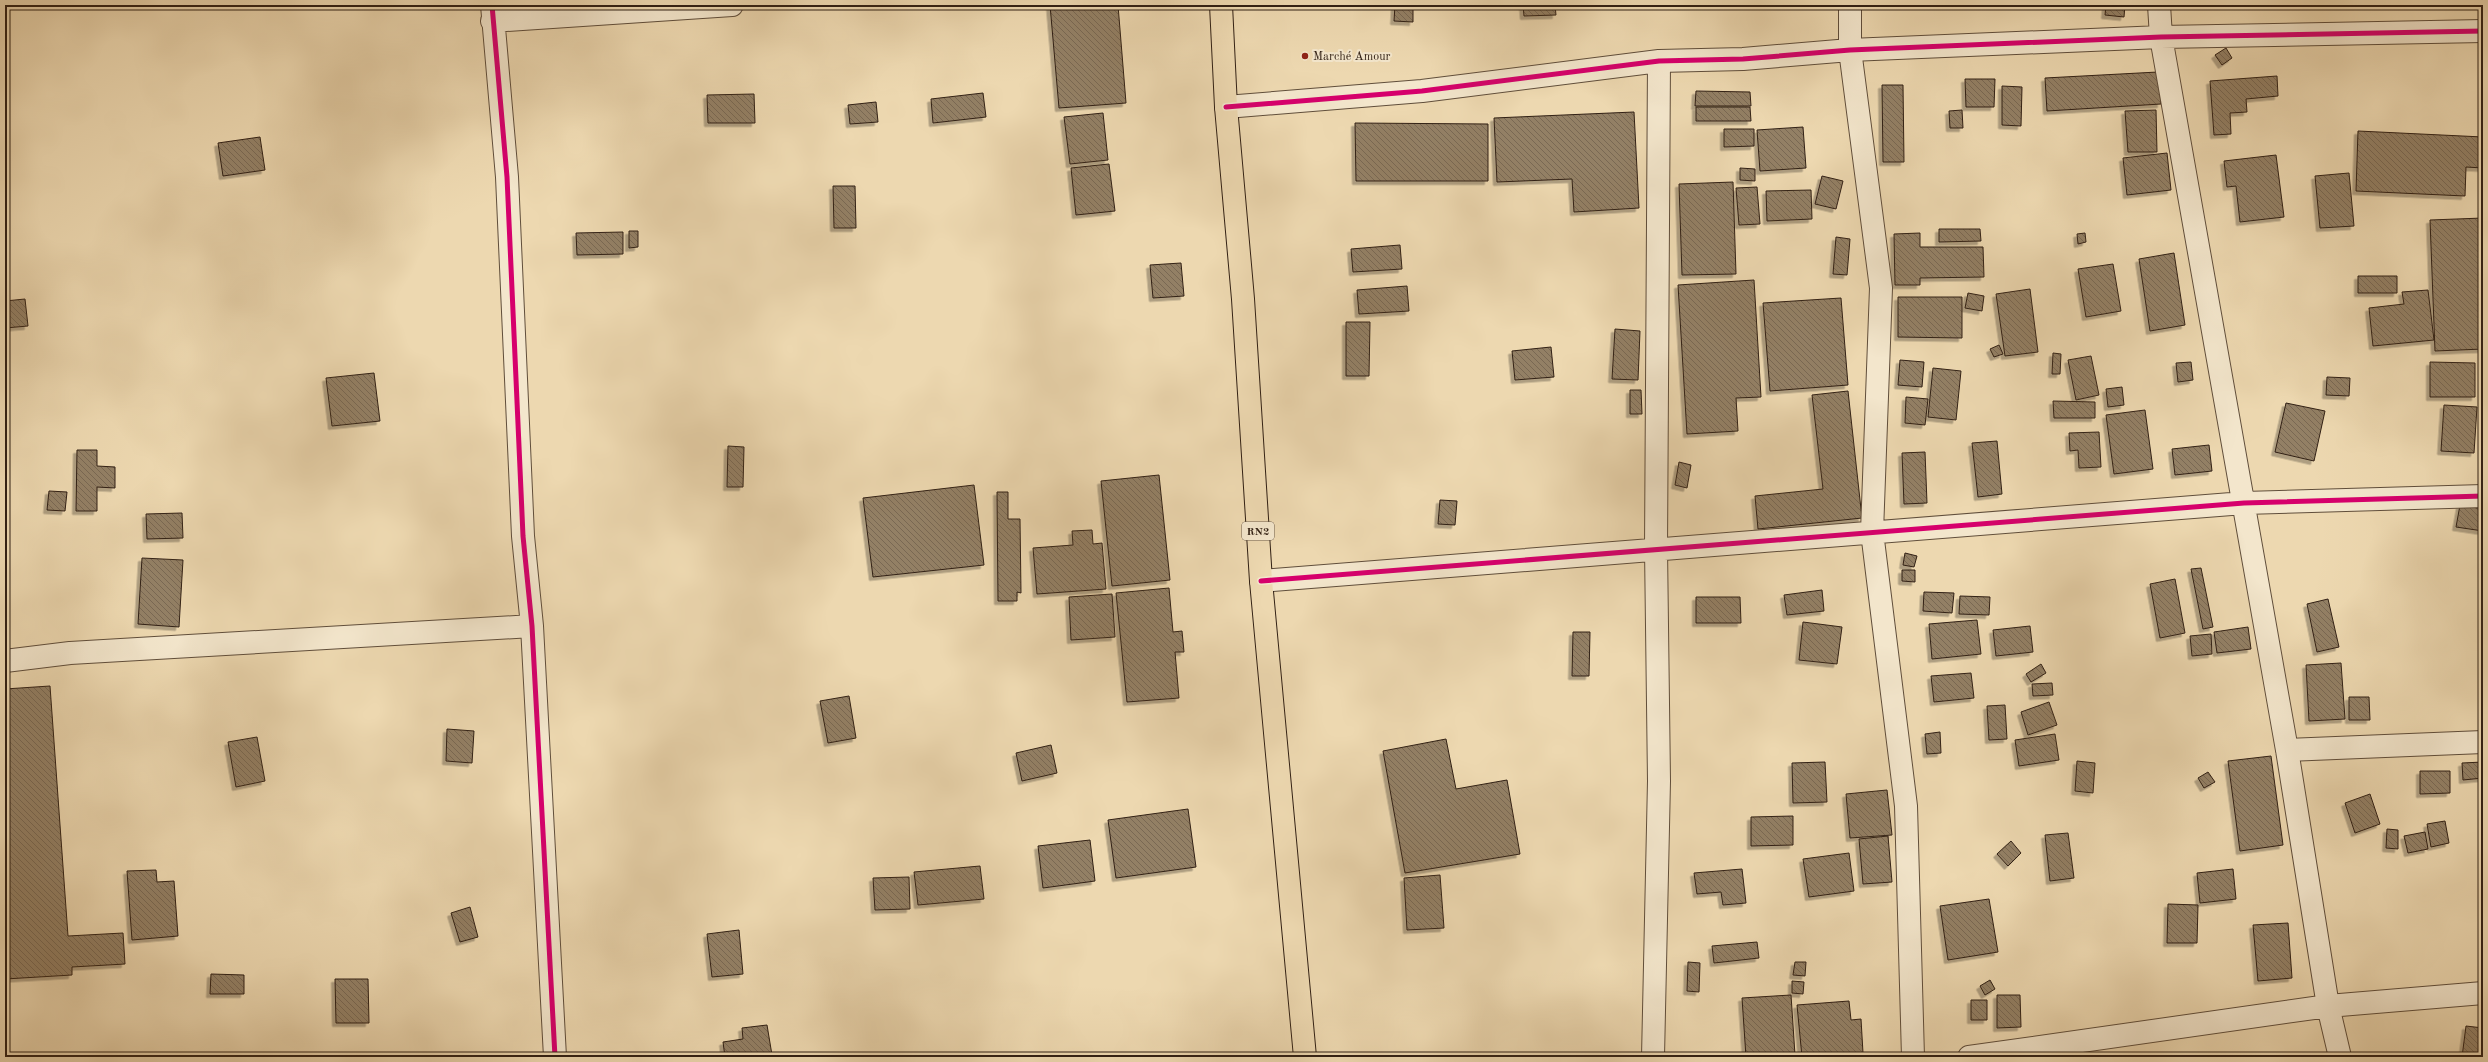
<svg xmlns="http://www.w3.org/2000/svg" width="2488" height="1062" viewBox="0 0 2488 1062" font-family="'Old Standard TT',serif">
<defs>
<pattern id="building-back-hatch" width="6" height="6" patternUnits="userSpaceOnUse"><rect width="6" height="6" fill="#938065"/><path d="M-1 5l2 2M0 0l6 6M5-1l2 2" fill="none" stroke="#796852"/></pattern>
<filter id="shadow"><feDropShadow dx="-3.5" dy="3.5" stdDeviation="0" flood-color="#0004"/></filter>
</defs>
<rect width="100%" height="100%" fill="#edd8b0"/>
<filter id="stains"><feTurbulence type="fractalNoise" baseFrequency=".005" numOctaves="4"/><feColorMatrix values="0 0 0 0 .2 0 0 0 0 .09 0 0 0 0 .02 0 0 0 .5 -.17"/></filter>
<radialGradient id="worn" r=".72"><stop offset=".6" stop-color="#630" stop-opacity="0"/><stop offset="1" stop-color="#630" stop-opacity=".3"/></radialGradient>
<path fill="url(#building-back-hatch)" stroke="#312014" filter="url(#shadow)" d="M1050,5h68l8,98 -67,5z
M1395,5h18v17l-19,-1z
M1523,5h32l1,10 -32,1z
M2106,5h19l-1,12 -19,-2z
M2226,48l6,10 -10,7 -7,-10z
M2158,72l3,32 -114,7 -2,-33z
M2277,76l1,20 -32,3 1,13 -17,1 1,21 -17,1 -4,-54z
M1965,79h30l-1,28h-28z
M1882,85h21l1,77h-21z
M2002,86l20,1 -1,39 -19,-1z
M1696,91l54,1 1,14h-56z
M983,93l3,24 -53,6 -2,-24z
M754,94l1,29h-47l-1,-28z
M876,102l2,20 -28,2 -2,-19z
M1696,107h54l1,14h-55z
M1962,110l1,18h-13l-1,-17z
M2156,110l1,42h-29l-3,-41z
M1634,112l5,96 -65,4 -2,-33 -75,3 -3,-64z
M1103,113l5,47 -38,4 -6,-47z
M1355,123l133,1v57h-132z
M1803,127l3,41 -46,3 -3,-41z
M1724,129h30v17l-30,1z
M2358,131l125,6v31l-17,-1 -1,29 -109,-5z
M260,137l5,33 -42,6 -5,-33z
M2167,153l4,37 -44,5 -4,-37z
M2276,155l8,62 -44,5 -4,-36 -9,1 -3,-26z
M1109,164l6,47 -39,4 -5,-47z
M1740,168l15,1v12l-15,-1z
M2349,173l5,53 -34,2 -5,-52z
M1822,176l21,5 -7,28 -21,-5z
M1733,182l3,92 -54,1 -3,-91z
M833,186h22l1,42h-22z
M1757,187l3,37 -21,1 -3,-37z
M1811,190l1,29 -45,2 -1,-30z
M2483,218v131l-48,2 -5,-131z
M1939,229h41l1,12 -42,1z
M629,231h9v16l-9,1z
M623,232v22l-46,1 -1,-22z
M1920,233v14h63l1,30 -64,1v7h-25l-1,-51z
M2085,233l1,9 -8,2 -1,-10z
M1836,237l14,2 -3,36 -14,-1z
M1400,245l2,24 -49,3 -2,-23z
M2174,253l11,72 -35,6 -11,-72z
M1181,263l3,33 -31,2 -3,-33z
M2113,264l8,47 -35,6 -8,-48z
M2358,276h39v17h-39z
M1754,280l7,117 -25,1 2,33 -51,3 -9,-149z
M1407,286l2,25 -50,3 -2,-24z
M2030,289l8,63 -33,4 -9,-62z
M2428,290l6,50 -61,6 -4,-38 35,-4 -2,-12z
M1968,293l16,3 -2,15 -17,-3z
M1898,297h64v41l-64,-1z
M1841,298l7,87 -78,6 -7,-88z
M25,299l3,27 -23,2v-27z
M1346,322h24l-1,54h-23z
M1615,329l25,2 -2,49 -26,-1z
M1999,345l4,9 -9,3 -4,-8z
M1551,347l3,30 -39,3 -3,-29z
M2053,353l8,1 -1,20h-8z
M2091,356l8,39 -23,5 -8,-40z
M1900,360l24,2 -2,25 -24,-2z
M2191,362l2,18 -15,2 -2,-19z
M2430,362l45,1v34h-45z
M1933,368l28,3 -5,49 -28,-3z
M374,373l6,48 -48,5 -6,-48z
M2327,377l23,1 -1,18 -23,-1z
M2122,387l2,18 -16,2 -2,-18z
M1630,390h11l1,24h-12z
M1848,391l14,127 -104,11 -3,-33 68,-7 -11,-94z
M1906,397l22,2 -3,26 -20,-2z
M2053,401l42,1v16h-41z
M2286,403l39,8 -11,50 -39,-9z
M2444,405l33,2 -3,46 -33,-2z
M2145,410l8,59 -39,5 -8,-59z
M2099,432l2,35 -22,1 -1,-18 -8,1 -1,-18z
M1997,441l5,53 -24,3 -6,-54z
M2209,445l3,26 -37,4 -3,-26z
M728,446l16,1 -1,40h-16z
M77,450h20v16l18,1v21l-18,-1v24h-21z
M1925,452l2,51 -23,1 -2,-51z
M1679,462l12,3 -4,23 -12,-3z
M1159,475l11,105 -58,6 -11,-105z
M974,485l10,80 -111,12 -10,-79z
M49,491l18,1 -2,19 -18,-1z
M997,492h11v27h12l1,74 -4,-1v9h-19z
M1440,500l17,1 -2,24 -17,-1z
M2460,505l23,4v22l-27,-4z
M182,513l1,25 -36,1 -1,-25z
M1092,530l1,14 9,-1 4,46 -69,5 -4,-46 40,-3 -1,-14z
M1905,553l12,3 -3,11 -11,-2z
M142,558l41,2 -4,67 -41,-3z
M2201,568l12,59 -10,2 -12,-60z
M1902,570h13v12l-13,-1z
M2175,579l10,54 -25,5 -10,-54z
M1169,588l4,44 9,-1 2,21h-9l4,46 -52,4 -11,-109z
M1822,590l2,21 -37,4 -3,-20z
M1924,592l30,1 -2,20 -29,-2z
M1112,594l3,43 -44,3 -2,-43z
M1960,596l30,1 -1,18 -30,-1z
M1696,597h44l1,26h-45z
M2328,599l11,48 -22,5 -10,-48z
M1977,620l4,34 -49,5 -3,-35z
M1803,622l39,5 -5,37 -38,-4z
M2030,626l3,26 -37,4 -3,-26z
M2248,627l3,22 -34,4 -3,-21z
M1573,632h17l-1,44h-17z
M2211,634l1,20 -20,2 -2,-20z
M2341,663l4,56 -36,2 -3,-56z
M2041,664l5,9 -15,9 -5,-8z
M1971,673l3,25 -40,4 -3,-26z
M2052,683l1,12 -20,1 -1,-12z
M50,686l18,250 55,-3 2,31 -53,3v8l-67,4v-290z
M849,696l7,42 -28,5 -8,-42z
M2349,697h20l1,23h-21z
M2049,702l8,23 -29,10 -7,-23z
M2005,705l2,34 -18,1 -2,-34z
M447,729l27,2 -2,32 -26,-2z
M1940,732l1,21 -14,1 -2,-20z
M2055,734l4,26 -40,6 -4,-26z
M257,737l8,44 -29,6 -8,-45z
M1446,739l10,50 51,-9 13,74 -115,19 -22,-122z
M1051,745l6,28 -35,8 -6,-28z
M2271,756l12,89 -43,6 -12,-90z
M2077,761l18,2 -2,30 -18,-2z
M1825,762l2,40 -34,1 -1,-40z
M2483,762v16l-20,2 -1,-17z
M2420,771h30v22l-30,1z
M2208,772l7,10 -11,6 -6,-10z
M1887,790l5,45 -42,3 -4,-44z
M2370,794l10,30 -25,9 -10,-30z
M1188,809l8,58 -80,11 -8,-58z
M1793,816v29l-42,1v-29z
M2445,821l4,22 -18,4 -4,-23z
M2387,829l11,1v19l-12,-1z
M2425,832l3,17 -20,4 -4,-17z
M2068,833l6,45 -24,3 -5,-46z
M1888,836l4,46 -29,2 -4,-45z
M1090,840l5,41 -52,7 -5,-42z
M2011,841l10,12 -13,13 -11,-12z
M1849,853l5,38 -45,6 -6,-38z
M980,866l4,33 -66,6 -4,-33z
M1742,869l4,34 -23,2 -2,-13 -24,2 -3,-21z
M2233,869l3,30 -36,4 -3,-30z
M156,870l1,12 17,-1 4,55 -46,4 -5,-69z
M1440,875l4,53 -37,2 -3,-52z
M909,877l1,32 -35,1 -2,-32z
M1989,899l9,53 -50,8 -8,-54z
M2168,904l30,1 -1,38h-30z
M470,907l8,30 -18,5 -9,-29z
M2288,923l4,55 -34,3 -5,-56z
M739,930l4,44 -31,3 -5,-43z
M1757,942l2,16 -45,5 -2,-17z
M1688,962l12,1 -1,29 -12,-1z
M1795,962h11l-1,14 -12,-1z
M211,974l33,1v19h-34z
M335,979h33l1,44h-33z
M1990,980l5,9 -10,6 -5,-9z
M1792,981l12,1 -1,12 -11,-1z
M1791,995l4,60 -49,2 -4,-59z
M1997,995h23l1,32 -24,1z
M1971,1000h16v20h-16z
M1849,1001l2,19 10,-1 2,34 -61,4 -5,-52z
M767,1025l5,30 -47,2 -2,-15 20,-3 -1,-11z
M2466,1026l17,2v29h-21z"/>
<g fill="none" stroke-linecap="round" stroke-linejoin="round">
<g stroke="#604e3b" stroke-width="24">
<path id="street" d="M492,5l15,172 16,359 9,90 23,431
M1850,5v45l31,238 -9,244 34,274 7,251
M2159,5l2,32 126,713 41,256 12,51
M492,21l240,-16
M1226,107l196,-16 237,-30 84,-2 107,-9 311,-13 322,-6
M1261,581l983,-78 239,-7
M5,661l65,-8 462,-27
M2287,750l196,-8
M1653,1057l6,-276 -3,-233 3,-487
M1969,1057l359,-51 155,-13"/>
</g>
<g stroke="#312014" stroke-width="24">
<path id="highway" d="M1221,5l5,102 17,192 18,282 44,476"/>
</g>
<use href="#street" stroke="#f3e6cc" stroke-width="22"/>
<use href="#highway" stroke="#edd8b0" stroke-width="22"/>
<g stroke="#f3e6cc" stroke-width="8">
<path id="cycleway" d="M492,5l15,172 16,359 9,90 23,431
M1226,107l196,-16 237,-30 84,-2 107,-9 311,-13 322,-6
M1261,581l983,-78 239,-7"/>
</g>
<use href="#cycleway" stroke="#d6006c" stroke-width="5"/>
</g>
<circle fill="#8f2418" stroke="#f3e6cc" stroke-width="1.5" cx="1305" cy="56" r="4"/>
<g text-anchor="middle" stroke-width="4" stroke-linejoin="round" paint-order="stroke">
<rect fill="#f3e6cc" stroke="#6b5b4b" stroke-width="1" x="1242" y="522" width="32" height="18" rx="3"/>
<g font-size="11" font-weight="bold" fill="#312014">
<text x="1258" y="535">RN2</text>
</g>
<g font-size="12" fill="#312014" stroke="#f3e6cc" text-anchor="start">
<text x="1313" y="60">Marché Amour</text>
</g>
</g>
<rect width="2488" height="1062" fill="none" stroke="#edd8b0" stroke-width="20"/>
<rect x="6" y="6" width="2476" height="1050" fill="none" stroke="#312014" stroke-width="2"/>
<rect x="10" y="10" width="2468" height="1042" fill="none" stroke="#312014"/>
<rect width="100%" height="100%" filter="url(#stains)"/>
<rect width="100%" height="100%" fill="url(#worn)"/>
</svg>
